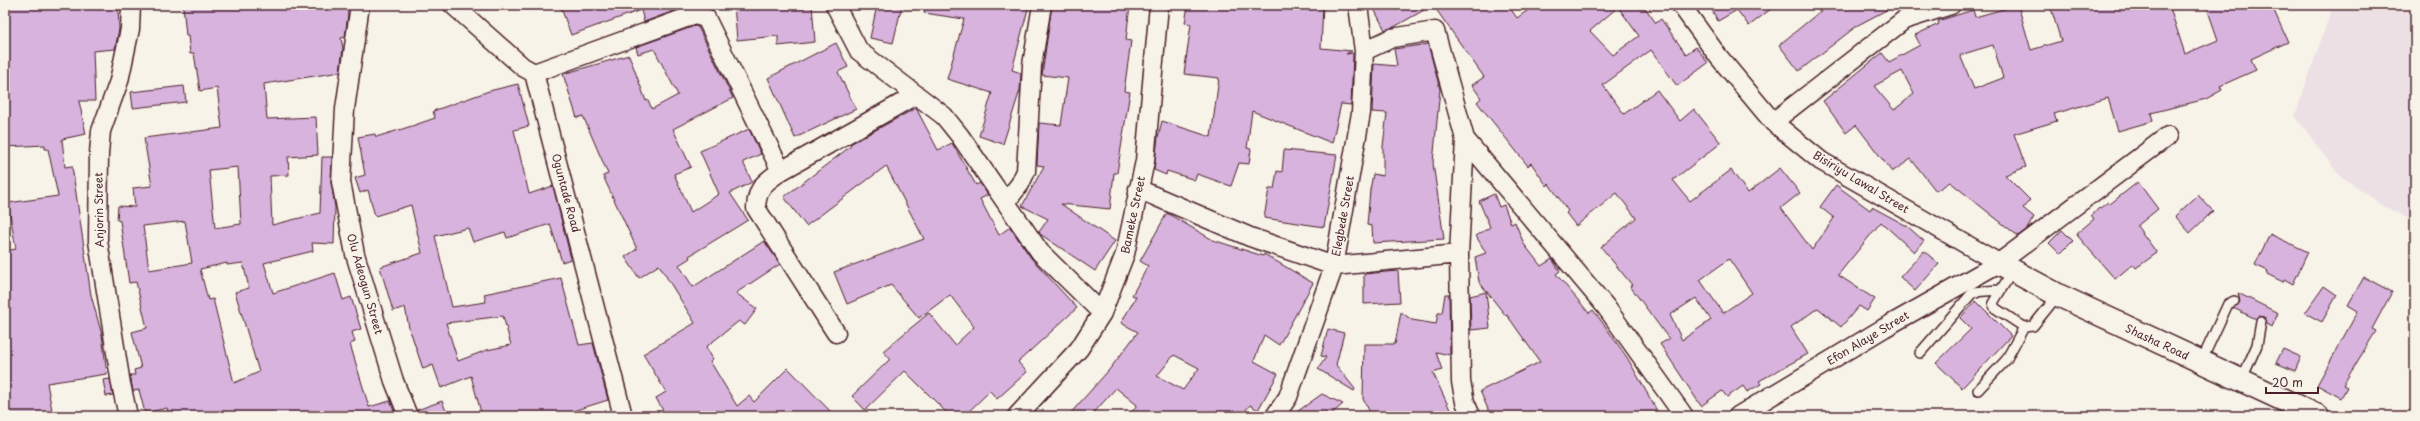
<svg xmlns="http://www.w3.org/2000/svg" width="2420" height="421" viewBox="0 0 2420 421" font-family="'Playpen Sans',sans-serif">
<rect width="100%" height="100%" fill="#f7f3e8"/>
<filter id="ink" filterUnits="userSpaceOnUse"><feTurbulence type="fractalNoise" baseFrequency=".025" numOctaves="2"/><feDisplacementMap in="SourceGraphic" scale="8" xChannelSelector="R" yChannelSelector="G"/><feConvolveMatrix kernelMatrix="1 2 1 2 8 2 1 2 1" color-interpolation-filters="sRGB"/></filter>
<g filter="url(#ink)">
<path fill="#ede0e5" d="M2333,5h82v217l-30,-15 -47,-33 -43,-58z"/>
<path fill="#d7b3dd" stroke="#4a1f2b" fill-rule="evenodd" d="M8,5h110l1,24 -4,20 -22,2 2,50h-16l7,33 -24,5 3,28 7,-1 19,129 11,40 5,39 -60,9 6,33h-48v-165l11,-2 -8,-46 50,-7 -10,-47h-3v-4l-40,2v-129h3z
M183,5h163l2,9 -3,23 -4,1 2,10 -3,24 -76,12 3,35 49,-2 2,38 -30,2 1,18 -19,1 2,49 48,-12 2,-56h10l-1,25 4,25 -1,37 -22,-1 1,8 -49,12 9,30 62,-20 8,27 8,-3 10,32 -9,3 3,10 -5,2 19,63 21,-6 6,15h-226l-3,-8 -22,5 -6,-23 -6,1 -3,-16h5l-1,-5 7,-2 -9,-36 15,-4 -11,-46 -7,1 -9,-62 -3,-1 1,-14 17,1 -2,-19 19,-2 -8,-48 78,-10 -5,-40 -17,3 -6,-38 -4,1 -2,-18h-2zM238,167l3,57 -26,4 -6,-58zM185,221l7,42 -43,7 -6,-44zM227,263v2l16,-2 6,25 -14,4 24,80 -25,11 -21,-84 -5,1 -8,-31z
M560,5h130l-46,17 -3,-12 -70,25z
M734,5h20l1,4 57,-4 3,37 -37,4v-10l-41,4z
M877,5h25l-9,38 -23,-5z
M925,5h104l-17,65 9,3 -1,17 -17,54 -24,-8 13,-43 -45,-14 17,-60 -40,-6z
M1052,5h78l-4,35 5,1 -7,50 6,1 -13,81h-3l-4,36 -49,-5 54,37 -20,30 -55,-37 -1,-2 9,-13 -26,-13 22,-40 -7,-1 2,-42 22,2 7,-47 -26,-3z
M1188,5h41l32,5 1,-5h61l-2,43 31,3 -6,3 7,-1 -2,52 -10,-1 -9,39 -80,-32 -5,37 4,1 -2,15 -10,-1 -8,23 -34,-12 -2,6 -28,-9 -1,4 -12,-5 4,-33 4,-16 49,16 8,-59 -35,-4 7,-50 -6,-1z
M1381,5h127l9,13 18,-13h108l13,18 5,-4 25,35 10,-7 12,16 -31,23 -26,-36 -48,35 21,29 33,-24 23,31 14,-12 27,34 -48,37 17,21 41,-31 17,23 32,-25 20,25 -19,15 31,42 22,-32 -14,-11 16,-22 34,25 2,-3 35,19 17,15 -10,11 -33,-30 -43,53 37,24 -8,12 -8,-5 -18,21 -23,-19 -27,19 17,27 -49,27 2,3 -14,8 -4,-6 -16,11 -5,-6 -21,15 -41,-62 9,-5 -39,-53 2,-1 -31,-38 35,-29 -19,-25 -41,33 -10,-13 2,-2 -19,-27 -2,2 -16,-23 -3,3 -51,-64 4,-4 -9,-13 12,-8 -51,-72 -39,22 -9,3 -11,-21zM1618,7l21,29 -26,19 -23,-24zM1729,259l23,34 -29,20 -23,-33zM1696,298l15,22 -29,20 -12,-25z
M1709,5h67l-27,21 -12,-16 -19,11z
M1828,5h68l-38,20 -59,46 -20,-26z
M2018,5l13,45 30,-9 -11,-36h119l16,49 33,-14 -12,-35h53l1,4 12,-3 16,36 -37,17 5,11 -36,16 2,4 -16,9 -55,14 2,8 -35,10 -10,-33 -54,16 3,7 -43,13 12,33 -21,8 25,25 -7,8 11,9 -7,12 -9,7 -68,-54 -14,9 -25,-32 -19,13 -36,-47 -10,8 -23,-32 59,-48 7,9 31,-17 -5,-10 24,-11 -1,-3 35,-11 2,7zM1993,45l10,33 -29,11 -14,-34zM1902,71l12,23 -20,16 -20,-24z
M695,26l3,1 35,71 -60,31 18,38 -17,7 17,38 28,-18 -19,-43 49,-22 12,25 -18,8 9,20 -22,11 18,27 -59,36 1,2 -11,7 14,22 71,-46 16,23 -44,29 21,16 -12,16 -6,-4 -33,26 7,12 -3,2 27,45 12,-10 5,6 34,-34 47,48h-169l-10,-18 10,-6 -23,-38 52,-31 -36,-58 -20,13 -14,-21 12,-8 -34,-73 5,-2 -25,-58 -6,2 -14,-44 66,-19 17,46 2,-1 4,9 26,-14 -24,-46 -16,5 -2,-7z
M836,43l12,24 -10,5 18,37 -61,29 -27,-60z
M1428,44l12,45 -7,74 11,76 -71,4 -1,-17 -5,-1 3,-35 3,-16 10,2v-30l4,-33 -15,-1 2,-48 23,2 -3,-17z
M518,84l11,42 -15,4 15,64 24,-8 18,73 -9,3 -12,-38 -43,14 -2,-6 -32,10 -5,-14 -33,8 17,71 34,-5 -2,-8 77,-16 18,67 14,-2 15,57 -32,10 1,2 -17,4h-78l-11,-40 -30,12 -8,-23 -10,4 -12,-36h-1l-5,-26 -12,4 -13,-44 42,-14 -11,-48 -36,11 -7,-26 -8,3 -5,-15 10,-3 -7,-38 17,-3 1,3 36,-11 23,-8 -2,-7 56,-20zM503,316l8,29 -24,5 -29,11 -12,-38z
M184,86l2,16 -53,6 -2,-16z
M916,108l22,42 14,-7 24,42 4,-2 8,12 -8,4 19,36 11,-8 21,31 46,50 -59,54 9,10 -30,27 -7,-8 -26,25h-14l-45,-45 -40,39 -13,-14 38,-37 -7,-8 46,-38 26,32 19,-18 -24,-32 -31,23 -28,-33 -44,19 -13,-32 90,-33 -38,-73 -80,60 -22,-29 67,-51 -1,-2z
M1284,150l53,5 -13,72 -60,-9 5,-29h5l3,-18 5,1z
M2138,182l20,27 -21,17 20,27 -21,15 -3,-4 -18,15 -39,-45 18,-15 -3,-4 17,-13 2,2z
M1494,194l5,13 5,-2 7,19 4,-2 9,22 17,22 11,-7 8,12 -4,3 33,39 4,-3 12,16 23,33 32,57h-169l-11,-25 60,-29 -33,-47 -1,1 -27,-34 -4,-25 11,-4 -10,-17 14,-9 -11,-26z
M2198,195l15,16 -23,22 -15,-17z
M1167,213l46,27 50,16 1,-2 49,29 -34,62 -15,-10 -10,26 24,13 -20,36 -8,-5 -9,11h-112l8,-11 -21,-17 -25,28h-23l41,-46 29,-38 -17,-9 15,-26 -4,-2 16,-29 -8,-5zM1174,355l25,13 -16,22 -26,-14z
M2062,230l11,11 -13,13 -11,-11z
M2270,234l38,18 -15,32 -9,-5 -1,3 -16,-8 1,-3 -13,-6z
M1924,251l15,13 -24,27 -15,-14z
M1398,271l2,31 -36,2v-30z
M2364,277l28,15 -20,37 4,2 -33,54 4,2 -6,11 -24,-13 41,-74 -10,-6z
M2324,286l13,9 -15,27 -17,-9z
M1486,292l4,36 -19,2 -1,-34z
M2238,293l40,20 -6,14 -5,-3 -2,-7 -6,-1 -3,3 -23,-11 7,-6z
M1445,294h4l1,61 -14,-3 6,18 -9,3 20,43h-81l-9,-17 1,-55h31l6,-32 11,8 24,4 2,-11h4z
M1976,301l35,35 -49,52 -26,-25 35,-34 -11,-11z
M1328,329l16,4 -8,32 19,24 -1,2 -36,-22 8,-12 -5,-1z
M2283,349l18,8 -6,14 -19,-8z
M110,379l3,16 -7,1 -3,-16z
M1322,394l21,10 -14,12h-38z
M442,401l6,15h-30l-1,-6z"/>
<g fill="none" stroke-linecap="round" stroke-linejoin="round">
<g stroke="#4a1f2b" stroke-width="12">
<path id="lane" d="M2013,270l-20,33 2,5 29,19 9,-1 25,-31
M1920,353l53,-61 26,-2
M2201,362l27,-58 6,-3
M2241,381l16,-36 4,-23
M1978,390l28,-30 18,-33
M1756,406l7,10"/>
</g>
<g stroke="#4a1f2b" stroke-width="21">
<path id="street" d="M360,5l-15,104 -4,73 14,72 39,127 14,35
M453,5l70,62 11,6 89,343
M835,5l24,46 85,65 16,20 80,116 62,61
M1681,5l37,51 55,66 48,39 178,102
M1364,51l28,-13 43,-7 30,108 -6,115 2,128 4,20 6,14
M534,73l160,-58 12,3 75,153
M1773,122l131,-102 47,-15
M1465,139l141,168 78,109
M1138,189l112,48 84,29 125,-12
M1006,202l14,-18 6,-13 6,-106 10,-60
M836,333l-80,-125c1,-21 9,-26 25,-37l135,-76
M128,416l-7,-32 -23,-143 1,-88 2,-22 18,-50 11,-52 1,-24
M1017,416l62,-67 23,-36 23,-59 20,-93 14,-156
M1275,416l13,-19 46,-131 27,-153 3,-62 -6,-46
M1738,416l146,-88 115,-65 169,-127"/>
</g>
<g stroke="#4a1f2b" stroke-width="25">
<path id="secondary" d="M1999,263l59,32 260,121"/>
</g>
<use href="#lane" stroke="#f7f3e8" stroke-width="9"/>
<use href="#street" stroke="#f7f3e8" stroke-width="18"/>
<use href="#secondary" stroke="#f7f3e8" stroke-width="22"/>
</g>
</g>
<g text-anchor="middle" stroke-width="3.5" stroke-linejoin="round" paint-order="stroke">
<g font-size="11" fill="#4a1f2b" stroke="#f7f3e8">
<text transform="translate(1861 182) rotate(31)" y="4">Bisiriyu Lawal Street</text>
<text transform="translate(566 193) rotate(75)" y="4">Oguntade Road</text>
<text transform="translate(99 210) rotate(-91)" y="4">Anjorin Street</text>
<text transform="translate(1133 215) rotate(-78)" y="4">Bameke Street</text>
<text transform="translate(1343 216) rotate(-80)" y="4">Elegbede Street</text>
<text transform="translate(365 284) rotate(74)" y="4">Olu Adeogun Street</text>
<text transform="translate(1868 338) rotate(-31)" y="4">Efon Alaye Street</text>
<text transform="translate(2157 342) rotate(25)" y="4">Shasha Road</text>
</g>
</g>
<rect width="2420" height="421" fill="none" stroke="#f7f3e8" stroke-width="20"/>
<rect x="10" y="10" width="2400" height="401" fill="none" stroke="#4a1f2b" stroke-width="1.5" filter="url(#ink)"/>
<path d="M2266 387v6h52v-6" fill="none" stroke="#4a1f2b" stroke-width="2"/>
<text x="2272" y="387" font-size="12" fill="#4a1f2b" stroke="#f7f3e8" stroke-width="3" paint-order="stroke">20 m</text>
</svg>
